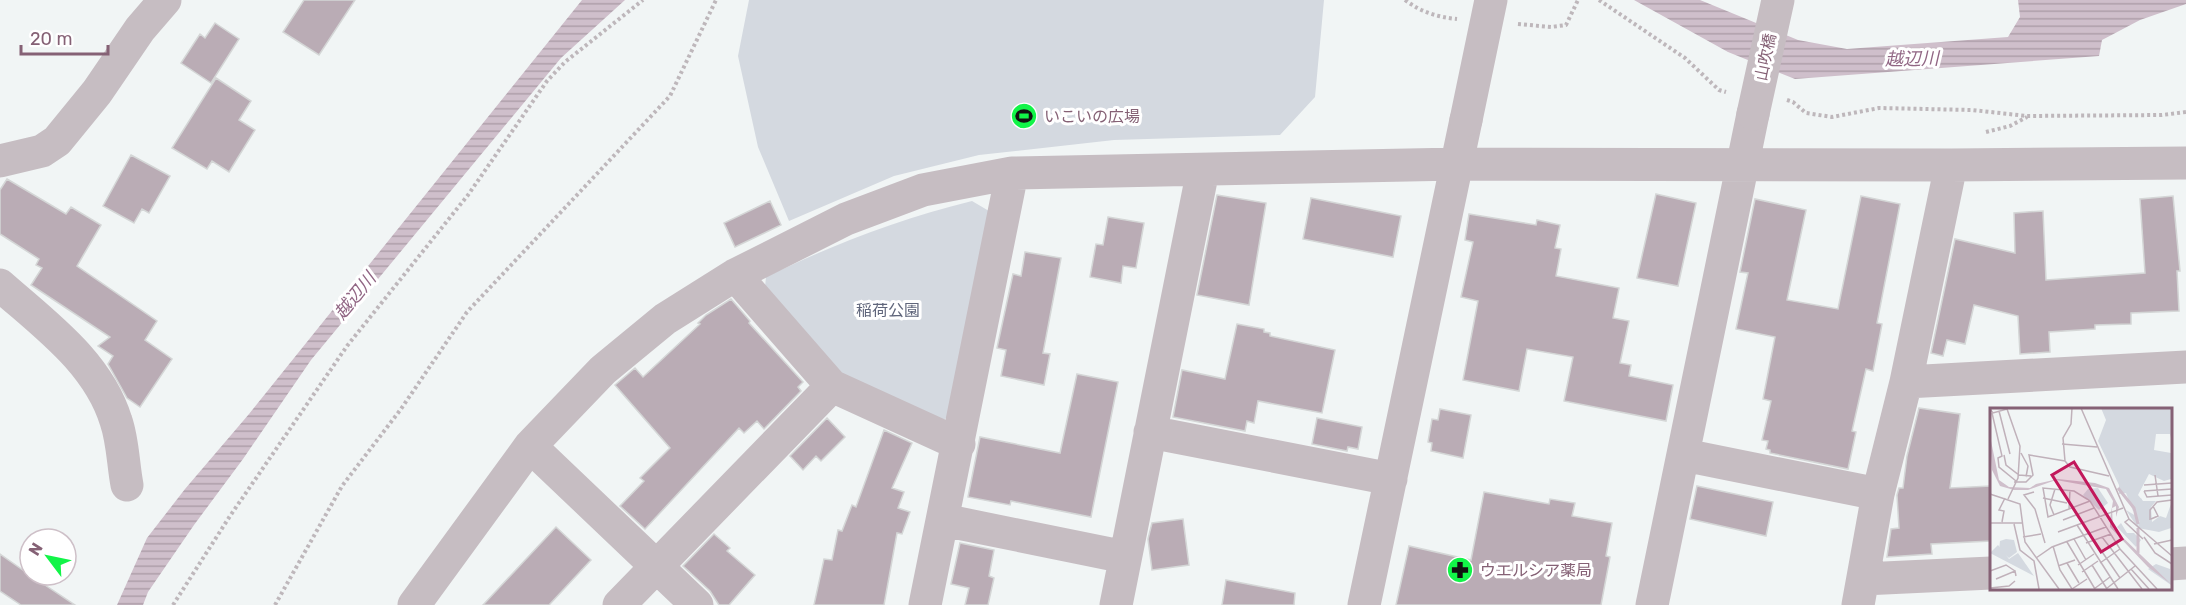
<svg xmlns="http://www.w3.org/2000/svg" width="2186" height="605" viewBox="0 0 2186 605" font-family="Rubik,'Noto Sans JP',sans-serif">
<defs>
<pattern id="water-rules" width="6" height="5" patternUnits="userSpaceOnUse" patternTransform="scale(1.5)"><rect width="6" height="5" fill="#cfbfcb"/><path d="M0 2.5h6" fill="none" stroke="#ae9fa9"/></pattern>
</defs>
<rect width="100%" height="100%" fill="#f1f5f5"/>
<path fill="#d4d9e0" d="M749,0h575l-9,97 -35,38 -166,5 -135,15 -85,21 -105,45 -31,-74 -20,-91z
M972,201l17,10 -42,206 -7,7 -87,-42 -24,-18 -64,-77 1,-10c68,-33 133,-58 206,-76z"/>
<path fill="url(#water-rules)" d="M582,0h43l-64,58 -250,302 -68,99 -49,66 -46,67 -5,13h-26l30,-67 38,-49 64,-75z
M1634,0h66l98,40 49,9 161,-12 12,-20 -2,-17h168v4l-46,16 -38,20 -3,16 -304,23 -67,-27z"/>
<path fill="#baacb5" stroke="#d4d6d6" stroke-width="1.5" d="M304,0h51l-36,55 -36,-23z
M215,23l24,16 -28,44 -30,-20 19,-29 5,4z
M216,78l35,23 -12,19 16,10 -26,42 -17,-11 -5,8 -35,-21z
M131,155l39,21 -21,37 -7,-4 -8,14 -31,-17z
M7,179l59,35 5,-7 30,18 -24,41 80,55 -12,19 27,19 -32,48 -13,-9 -19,-34 5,-8 -15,-10 12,-9 -79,-52 11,-17 -6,-3 3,-6 -39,-25v-44z
M1656,194l40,9 -18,83 -41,-8z
M1217,195l49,8 -17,102 -52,-10z
M1861,196l39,8 -23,119 5,1 -9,47 -7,-2 -14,62 4,1 -8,37 -78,-16v-3l-4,-1 2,-8 -6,-1 9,-39 -8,-2 12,-62 -39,-8 12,-56 -8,-1 15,-73 51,11 -19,90 51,9z
M2173,196l7,75h-3l2,40 -48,2v11l-36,1v4l-46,3 1,20 -30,2 -2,-38 -44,-11 -9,39 -18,-4 -4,16 -12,-3 24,-114 60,14 -1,-40 29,-2 3,69 99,-7 -5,-74z
M1311,198l90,18 -8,41 -90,-18z
M770,201l11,24 -46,22 -11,-24z
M1469,214l67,11 1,-5 23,5 -5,23 6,1 -5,27 63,12 -6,30 16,3 -9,42 11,2 -2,11 44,9 -7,36 -102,-20 9,-44 -46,-8 -8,42 -56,-11 15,-79 -17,-4 12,-55 -8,-2z
M1108,217l36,6 -8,45 -13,-2 -2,17 -31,-6 6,-33 7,1z
M1025,252l36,6 -18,95 7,1 -6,31 -43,-9 5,-26 -9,-2 16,-74 8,2z
M731,299l19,22 -1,2 54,59 -5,5 3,4 -37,38 -7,-8 -13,12 -5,-5 -94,101 -25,-23 24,-25 -4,-3 30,-30 -55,-63 20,-17 8,9 57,-53 -2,-1 8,-8z
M1237,324l27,5v3l6,1v3l65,14 -13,63 -64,-12 -4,22 -7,-2 -2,10 -72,-14 9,-47 43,9z
M1077,374l41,8 -27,135 -80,-16 -1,4 -42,-8 12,-60 80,16z
M1919,408l41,6 -10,74 41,-2v55l-60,3 1,10 -45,3 4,-28 8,-1 -2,-33 2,-7h4l4,-32z
M1440,409l31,6 -8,43 -32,-7 1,-8 -4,-1 4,-23 6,1z
M827,418l18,19 -24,24 -5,-5 -13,14 -13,-14z
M1317,418l45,9 -4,22 -10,-2 -1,4 -35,-7z
M884,430l28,13 -20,45 12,4 -6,16 12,4 -8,22 -5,-1 -13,72h-70l10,-46 8,1 6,-30 4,1 10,-26 4,2z
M1697,486l76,16 -7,34 -76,-17z
M1484,492l65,12 1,-5 25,4 -3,13 40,7 -6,33 4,1 -9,48h-205l13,-59 62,14z
M1183,519l6,46 -37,5 -4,-31 4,-16z
M556,527l35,33 -42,45h-66z
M714,534l16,14 -3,3 28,24 -26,30h-10l-9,-14 -27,-25z
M960,543l34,7 -5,26 5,2 -6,27h-23l4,-17 -18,-4z
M0,554l30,21 45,30h-54l-21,-14z
M1226,580l69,13 -1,12h-72z"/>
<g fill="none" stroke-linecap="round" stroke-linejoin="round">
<path stroke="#beb7bb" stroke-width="4" stroke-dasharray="3 3" stroke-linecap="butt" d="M1405,0c16,12 32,17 52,19
M1599,0l86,58 34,32 7,2
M1518,24l33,3 15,-2 12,-25
M1787,100l6,2 13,11 26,4 47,-9 93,2 55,6 135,-1 24,-3
M1986,132l24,-6 17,-9
M173,605l57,-89 117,-170 121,-151 79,-114 18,-19 78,-62
M275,605l67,-119 59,-77 66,-97 203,-216 46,-96"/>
<path stroke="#c6bdc2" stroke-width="33" d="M0,161l42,-10 15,-10 40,-49 43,-63 25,-29
M0,285c44,39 98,77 116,136 7,20 7,43 11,64
M1906,382l280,-15
M832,386l127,58
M1150,432l241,47
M530,446l167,159
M1684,455l194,39
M943,520l182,37
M2170,564l16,-1
M1863,579l128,-6
M414,605l116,-159 73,-76 62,-51 70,-44 111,-56 77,-29 89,-17 446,-9 493,1 235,-2
M619,605l213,-219 -97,-111
M925,605l87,-432
M1116,605l87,-435
M1364,605l102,-485
M1652,605l101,-491
M1858,605l20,-111 28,-112 45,-217"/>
<path stroke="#c6bdc2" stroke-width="33" d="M1753,114l25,-114
M1466,120l25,-120"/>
</g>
<defs>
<g id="stadium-disc" transform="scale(1.35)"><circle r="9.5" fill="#12f448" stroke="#fff"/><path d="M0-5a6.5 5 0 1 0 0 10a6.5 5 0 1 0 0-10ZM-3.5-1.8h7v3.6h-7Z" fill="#111"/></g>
<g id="pharmacy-disc" transform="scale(1.35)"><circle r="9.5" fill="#12f448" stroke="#fff"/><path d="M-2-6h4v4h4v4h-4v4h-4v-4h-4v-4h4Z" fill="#111"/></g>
</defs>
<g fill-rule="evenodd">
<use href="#stadium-disc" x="1024" y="116"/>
<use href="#pharmacy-disc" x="1460" y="570"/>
</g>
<g text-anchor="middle" stroke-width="6" stroke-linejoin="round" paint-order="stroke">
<g font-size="16" fill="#856175" stroke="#fff">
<text transform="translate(1765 57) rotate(-78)" y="6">山吹橋</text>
</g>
<g font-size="16" fill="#856175" stroke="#fff" text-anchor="start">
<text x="1044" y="122">いこいの広場</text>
<text x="1480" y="576">ウエルシア薬局</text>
</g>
<g font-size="16" fill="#60667b" stroke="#fff">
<text x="888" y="316">稲荷公園</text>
</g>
<g font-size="18" font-style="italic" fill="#916684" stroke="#fff">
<text transform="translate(1912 59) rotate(-1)" y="6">越辺川</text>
<text transform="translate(355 296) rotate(-51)" y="6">越辺川</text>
</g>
</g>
<g transform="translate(1990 408)">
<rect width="182" height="182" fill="#f1f5f5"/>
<path d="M111,0h70v30l-1,-4h-14l-2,16 17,3v26l-7,2 -15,-7 -11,21 5,6h13l-5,6 1,15 8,-6 6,2 5,-14v24l-12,4 -21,-4 3,-16 -6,-4 -2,3 -7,-18 -7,1v-9l-21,-44 8,-21zM131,115l6,10h7l7,7 -5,7 -19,-20zM8,137l11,14 9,-6 16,23 -44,-23zM166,156l14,5 1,16 -23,-16z" fill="#d4d9e0"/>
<path d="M16,131l8,1 3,12 -8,6 -10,-8 1,-9z" fill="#d4d9e0"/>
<path d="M108,80l10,15 -9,7 -16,-15 5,-6zM151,90l4,9h6l-2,14h-10l-1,7 -12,-18 10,6 -3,-12z" fill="#d4d9e0"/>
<path d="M0,28l9,44 10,7 21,1 6,-4 22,-5 37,4 14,5 10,19 -3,10v-11l-4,2 1,20 58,56 -23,-17 -38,-40v-8l3,-18 -7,-12 -50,-9 -28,10h-14l-14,-4 -8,-16z" fill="#cfbfcb"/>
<path fill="none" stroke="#cfbfcb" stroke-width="3" d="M128,80l16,20 4,16M148,120v25"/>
<path fill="none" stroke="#c0b1ba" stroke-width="1.5" d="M91,0l48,111 43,37M0,1l3,4 14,-4 13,37 -2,32 -10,21M9,3l11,43M2,5l10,43 -4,2 1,9 17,14M72,36l35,3M31,45l7,13 -2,11M14,47l2,10 13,10 12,1M75,53l-2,-23 8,-14 1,-16M165,67l3,21M24,74h12l7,-7 -4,-20 36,6 5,6 39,9M154,77l28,-2M154,83l3,6 25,-2M154,83l28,-2M44,84l-10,3 11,14 10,34M0,86l30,10 5,38 34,47M53,90l24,5M100,93l-42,16 -5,-29 31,3 13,8 3,2 30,48 37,40M79,101l1,-19M64,107l-4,-10 5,-16M139,111l-4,3 18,17M161,111l7,-3 -5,-10M73,112l31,-12M160,112v-10l7,-8 15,-2M12,114l2,-11 -5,-1 6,-12M0,115h32M24,116l6,26 14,11 5,28M87,117l41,64M68,124l65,-24M33,129l18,-3M112,129l40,52M154,129l11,16 17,11M84,131l12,21M104,132l26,38M77,134l28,47M96,135l25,-9M164,136l18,-4M63,138l7,24 12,19 15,-10M46,150l16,-11 54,-20M77,155l12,20M110,155l20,-14M88,157l16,-11M102,157l15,24M68,158l17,-6M141,161l18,20M0,163l16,-6 9,6M92,164l16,-11M6,171l19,-8 1,5M0,180l19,-2 6,-5M104,181l16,-12M116,181l29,-23"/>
<path fill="#c2185b" fill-opacity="0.15" stroke="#c2185b" stroke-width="3" d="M84,54l48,77 -21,13 -49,-77z"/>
<rect width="182" height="182" fill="none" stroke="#856175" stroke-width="3"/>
</g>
<g transform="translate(48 557) rotate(302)"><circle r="28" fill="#ffffff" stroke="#cec0c8" stroke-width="1.5"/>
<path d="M0-4.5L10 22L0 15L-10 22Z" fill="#12f448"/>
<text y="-9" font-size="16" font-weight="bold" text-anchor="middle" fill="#856175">N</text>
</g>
<path d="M21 45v9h87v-9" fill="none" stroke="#856175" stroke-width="3"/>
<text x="30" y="45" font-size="18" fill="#856175" stroke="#ffffff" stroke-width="4.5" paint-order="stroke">20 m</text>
</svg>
